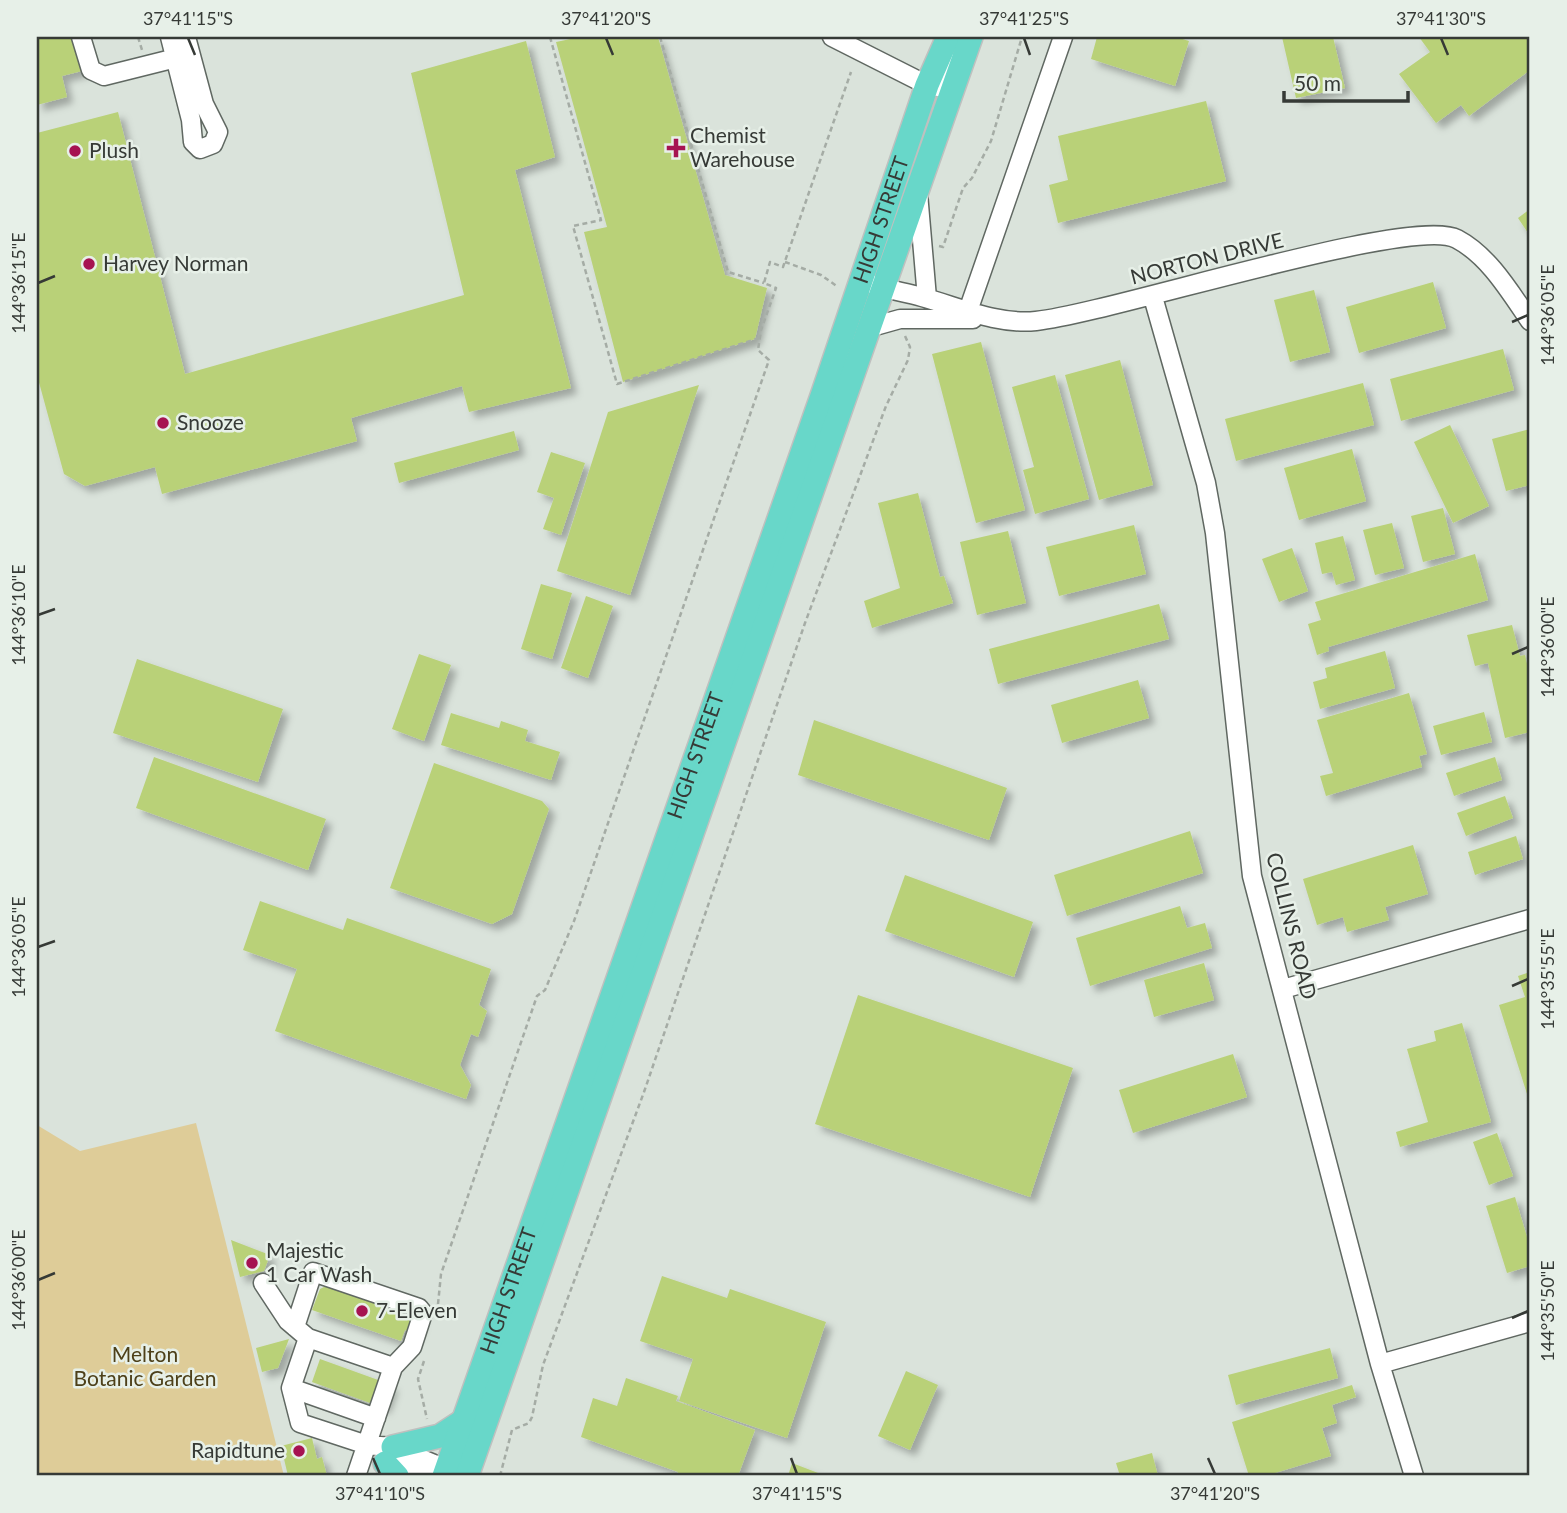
<svg xmlns="http://www.w3.org/2000/svg" width="1567" height="1513" viewBox="0 0 1567 1513" font-family="Lato,sans-serif">
<defs>
<filter id="shadow"><feDropShadow dx="6" dy="6" stdDeviation="3.5" flood-color="#0004"/></filter>
</defs>
<rect width="100%" height="100%" fill="#dae3db"/>
<path fill="#decc98" d="M196,1123l88,353h-247v-351l43,26z"/>
<path fill="#b9d178" filter="url(#shadow)" d="M37,37h40l9,33 -24,6 5,21 -30,8z
M580,37h78l67,238 42,13 -12,51 -132,43 -39,-150 23,-5 -51,-185z
M1097,37h79l13,4 -14,45 -84,-27z
M1282,37h51l12,51 -49,10z
M1419,37h111v33l-61,46 -8,-11 -25,18 -37,-49 31,-22z
M526,41l29,116 -40,13 56,218 -102,24 -7,-26 -111,32 6,23 -195,53 -7,-27 -70,19 -21,-12 -27,-99v-242l81,-21 67,262 279,-79 -53,-222z
M1206,101l20,80 -168,42 -9,-38 19,-5 -10,-44z
M1530,209v27l-12,-18z
M1433,282l13,46 -87,25 -13,-46z
M1314,290l16,62 -40,10 -16,-62z
M981,342l44,168 -49,13 -44,-169z
M1503,349l11,41 -113,31 -11,-42z
M1120,360l33,125 -54,15 -34,-125z
M1055,375l34,124 -54,15 -12,-44 11,-3 -22,-80z
M1363,383l11,42 -138,36 -11,-42z
M699,385l-69,210 -73,-24 51,-159z
M1450,425l39,81 -36,17 -39,-81z
M1530,429v56l-24,6 -14,-52z
M514,431l5,19 -120,33 -5,-20z
M1352,449l14,52 -67,19 -15,-52z
M551,452l34,11 -24,72 -18,-6 11,-31 -17,-6z
M918,493l22,84 4,-1 9,27 -81,25 -8,-27 36,-13 -22,-85z
M1443,508l12,46 -32,8 -12,-46z
M1392,523l12,45 -29,7 -12,-45z
M1134,525l12,49 -87,22 -13,-49z
M1008,531l18,72 -49,12 -17,-73z
M1343,536l12,44 -19,5 -4,-13 -10,2 -7,-31z
M1292,548l16,43 -29,11 -17,-43z
M1475,554l13,46 -160,47 1,4 -12,4 -9,-31 13,-4 -6,-18z
M541,584l31,9 -20,66 -31,-10z
M586,596l27,10 -25,72 -27,-10z
M1159,604l10,35 -171,45 -9,-35z
M1512,625l8,31 5,-1 5,22v55l-25,6 -17,-75 -13,3 -8,-31z
M1385,651l10,37 -75,21 -7,-27 14,-4 -2,-10z
M419,654l32,11 -27,76 -32,-12z
M137,659l146,50 -25,73 -145,-49z
M1138,680l11,38 -87,25 -11,-38z
M1409,693l18,61 -8,2 3,11 -96,29 -6,-20 13,-3 -16,-53z
M1484,712l8,30 -51,13 -8,-29z
M451,713l48,15 2,-7 27,9 -3,11 35,11 -9,28 -110,-35z
M814,720l193,68 -18,52 -191,-65z
M154,757l172,62 -18,51 -172,-62z
M1495,757l7,23 -48,16 -8,-23z
M434,763l108,38 7,8 -37,105 -20,10 -102,-36z
M1505,796l8,22 -47,18 -9,-23z
M1190,831l13,42 -136,43 -13,-41z
M1516,836l7,23 -48,16 -7,-23z
M1413,845l15,49 -43,13 4,13 -42,12 -4,-15 -26,8 -14,-46z
M905,875l128,47 -19,55 -129,-46z
M260,901l83,29 4,-12 144,51 -12,36 8,6 -9,26 -7,-3 -11,31 11,20 -5,14 -191,-68 22,-62 -54,-19z
M1180,906l7,22 18,-5 7,25 -122,38 -14,-48z
M1204,963l10,37 -60,17 -10,-37z
M1530,972v121l-3,1 -28,-89 26,-8 -7,-21z
M858,995l215,73 -43,129 -215,-73z
M1462,1023l29,99 -91,25 -4,-15 32,-10 -21,-73 29,-8 -2,-10z
M1233,1054l14,43 -114,36 -14,-43z
M1497,1133l16,43 -24,9 -16,-43z
M1515,1197l15,50v19l-23,7 -21,-67z
M231,1240l39,15 -6,16 -24,6z
M662,1276l65,22 3,-9 96,33 -39,116 -108,-37 14,-42 -53,-18z
M330,1284l81,29 -1,4 9,3 -5,14 -9,-4 -4,11 -89,-31 8,-21z
M289,1339l-11,29 -16,4 -6,-24z
M1330,1348l8,30 -102,27 -8,-30z
M320,1359l72,26 -8,23 -72,-26z
M906,1371l32,14 -28,65 -32,-14z
M626,1378l52,18 -2,5 79,29 -17,46h-61l1,-4 -97,-35 12,-39 24,8z
M1352,1385l4,12 -24,8 5,18 -15,5 9,28 -66,20h-16l-17,-54z
M312,1438l5,21 5,-2 5,19h-39l-7,-30z
M1152,1453l6,23h-38l-4,-13z
M792,1463l34,13h-38z"/>
<g fill="none" stroke-linecap="round" stroke-linejoin="round">
<g stroke="#606862" stroke-width="21">
<path id="minor" d="M81,37l10,33 13,6 80,-20
M170,37l21,83 2,22 7,7 13,-5 5,-12 -14,-28 -18,-67
M832,37l95,48 12,2 14,-24
M918,193l9,105
M871,284c17,6 34,8 51,13 37,10 75,28 114,24 75,-8 376,-106 421,-82 32,17 53,53 73,82
M1153,297l53,186 9,50 37,343 128,488 34,112
M968,311l95,-274
M868,328l32,-9h73
M1283,989l247,-70
M263,1283l25,38 20,17 85,29 -37,109
M295,1327l18,-55 106,36 4,5 -11,34 -19,20
M308,1338l-17,50 9,35 67,22 26,2 53,22
M1380,1364l150,-42
M291,1388l85,30
M384,1462l35,12 27,-5"/>
</g>
<g stroke="#bfc0bf" stroke-width="26">
<g id="major">
<path d="M393,1447l47,-11 23,-15"/>
<path d="M385,1463l12,13"/>
<path id="s1" d="M444,1476l379,-1083 104,-308 21,-48"/>
<path d="M467,1476l504,-1439"/>
</g>
</g>
<path stroke="#a5aca5" stroke-width="2.5" stroke-dasharray="5 3.5" stroke-linecap="butt" d="M138,37l4,13
M550,37l51,183 -28,6 44,158 142,-46
M660,37l68,235 36,11
M939,246l4,1 20,-59 9,-10 19,-37 31,-104
M785,262l36,13 17,12
M438,1304l3,-30 96,-278 8,-6 29,-69 195,-561 -11,-10 3,-20 15,-42 -12,-5 6,-21 13,5 68,-195
M424,1361l-6,18 9,40
M500,1476l12,-46 17,-7 3,-6 11,-52 101,-273 161,-469 81,-217 22,-46 2,-13 -5,-11"/>
<use href="#minor" stroke="#fff" stroke-width="18"/>
<use href="#major" stroke="#68d7c9" stroke-width="23"/>
</g>
<path fill="none" stroke="#363a36" stroke-width="2.5" d="M188,38l7,17M606,38l7,17M1024,38l6,17M1441,38l7,17M38,283l17,-7M1512,322l16,-7M38,615l17,-6M1512,654l16,-7M38,947l17,-6M1512,986l16,-7M38,1280l17,-7M1512,1318l16,-7M373,1458l7,16M791,1458l6,16M1208,1458l7,16"/>
<g fill="#a61351" stroke="#e7f0e8" stroke-width="2.5">
<path d="M672.5 137.5h7v7h7v7h-7v7h-7v-7h-7v-7h7z"/>
<circle cx="75" cy="151" r="7"/>
<circle cx="89" cy="264" r="7"/>
<circle cx="163" cy="423" r="7"/>
<circle cx="252" cy="1263" r="7"/>
<circle cx="362" cy="1311" r="7"/>
<circle cx="299" cy="1451" r="7"/>
</g>
<g text-anchor="middle" stroke-width="5" stroke-linejoin="round" paint-order="stroke">
<g font-size="21" fill="#363a36" stroke="#e7f0e8" text-anchor="start">
<text x="690" y="143">Chemist<tspan x="690" dy="24">Warehouse</tspan></text>
<text x="89" y="158">Plush</text>
<text x="103" y="271">Harvey Norman</text>
<text x="177" y="430">Snooze</text>
<text x="266" y="1258">Majestic<tspan x="266" dy="24">1 Car Wash</tspan></text>
<text x="376" y="1318">7-Eleven</text>
<text x="285" y="1458" text-anchor="end">Rapidtune</text>
</g>
<g font-size="21" fill="#363a36" stroke="#e7f0e8">
<text dy="7" stroke="none"><textPath href="#s1" startOffset="1330">HIGH STREET</textPath></text>
<text transform="translate(1207 259) rotate(-14)" y="7">NORTON DRIVE</text>
<text dy="7" stroke="none"><textPath href="#s1" startOffset="763">HIGH STREET</textPath></text>
<text transform="translate(1291 926) rotate(76)" y="7">COLLINS ROAD</text>
<text dy="7" stroke="none"><textPath href="#s1" startOffset="196">HIGH STREET</textPath></text>
</g>
<g font-size="21" fill="#4d4019" stroke="#e7f0e8">
<text x="145" y="1362">Melton<tspan x="145" dy="24">Botanic Garden</tspan></text>
</g>
</g>
<rect width="1567" height="1513" fill="none" stroke="#e7f0e8" stroke-width="77"/>
<path d="M1284 91v10h124v-10" fill="none" stroke="#363a36" stroke-width="3.5"/>
<text x="1294" y="91" font-size="21" fill="#363a36" stroke="#e7f0e8" stroke-width="5" paint-order="stroke">50 m</text>
<rect x="38" y="38" width="1490" height="1436" fill="none" stroke="#363a36" stroke-width="2.5"/>
<g font-size="18" text-anchor="middle" fill="#363a36">
<text x="188" y="25">37°41'15"S</text>
<text x="606" y="25">37°41'20"S</text>
<text x="1024" y="25">37°41'25"S</text>
<text x="1441" y="25">37°41'30"S</text>
<text transform="translate(19 283) rotate(-90)" y="6">144°36'15"E</text>
<text transform="translate(1548 315) rotate(-90)" y="6">144°36'05"E</text>
<text transform="translate(19 615) rotate(-90)" y="6">144°36'10"E</text>
<text transform="translate(1548 647) rotate(-90)" y="6">144°36'00"E</text>
<text transform="translate(19 947) rotate(-90)" y="6">144°36'05"E</text>
<text transform="translate(1548 979) rotate(-90)" y="6">144°35'55"E</text>
<text transform="translate(19 1280) rotate(-90)" y="6">144°36'00"E</text>
<text transform="translate(1548 1311) rotate(-90)" y="6">144°35'50"E</text>
<text x="380" y="1500">37°41'10"S</text>
<text x="797" y="1500">37°41'15"S</text>
<text x="1215" y="1500">37°41'20"S</text>
</g>
</svg>
